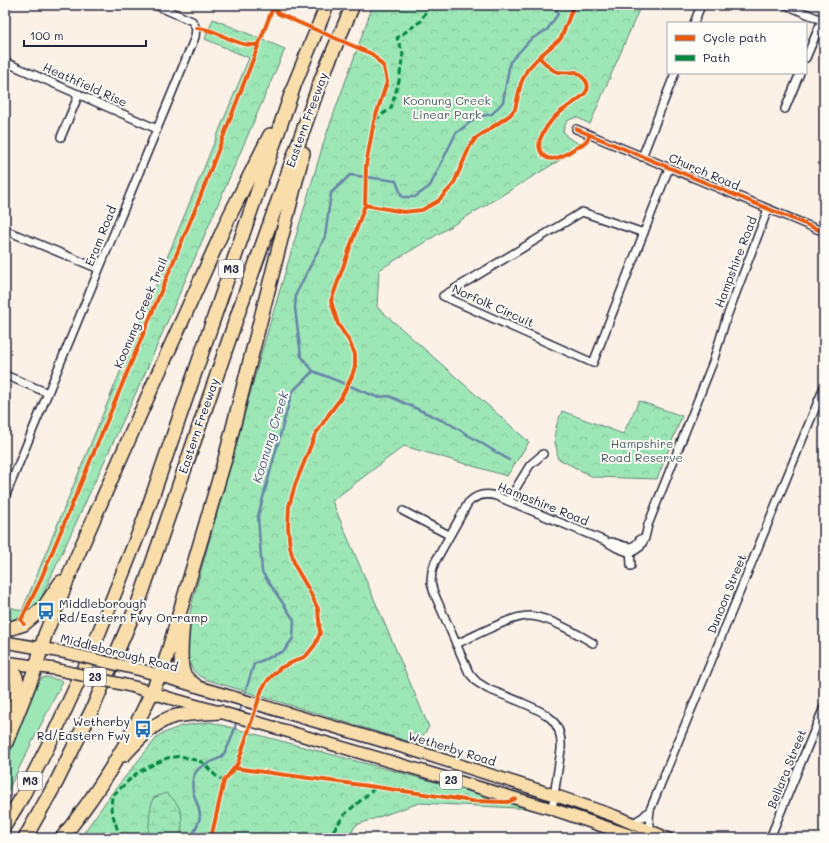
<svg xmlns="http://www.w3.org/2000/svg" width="829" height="843" viewBox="0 0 829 843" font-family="Mali,sans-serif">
<defs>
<pattern id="forest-crowns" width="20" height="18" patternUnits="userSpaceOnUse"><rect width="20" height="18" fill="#9de7b6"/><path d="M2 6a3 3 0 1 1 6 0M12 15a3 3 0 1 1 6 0" fill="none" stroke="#87c69d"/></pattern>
<pattern id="wetland-marsh" width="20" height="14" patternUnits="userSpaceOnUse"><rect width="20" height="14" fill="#9de7b6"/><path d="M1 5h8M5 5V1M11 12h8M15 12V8" fill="none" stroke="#87c69d"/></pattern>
</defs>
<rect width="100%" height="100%" fill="#fbf1e6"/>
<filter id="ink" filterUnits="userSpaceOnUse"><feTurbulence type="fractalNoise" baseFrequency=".025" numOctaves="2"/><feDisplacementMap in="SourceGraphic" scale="8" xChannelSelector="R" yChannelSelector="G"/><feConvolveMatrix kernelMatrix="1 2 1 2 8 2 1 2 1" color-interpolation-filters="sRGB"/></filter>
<g filter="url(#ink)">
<path fill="#9de7b6" stroke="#608478" d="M46,677l17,4 -58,115v-33l33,-80 4,-5z"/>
<path fill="url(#forest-crowns)" stroke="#608478" d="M373,5h268l-51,119 -14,-7 -9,4 -4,9 4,7 16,9 -204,124 -2,37 152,135 -22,34 -103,-30 -72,55 97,226 -12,17 -209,-64c-7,-3 -14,-6 -17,-14 -7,-17 -3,-45 1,-63l71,-256 62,-209z
M213,19l72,30 -139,322 -107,232 -14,13 -20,7v-18l17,6 227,-553 -44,-19z
M639,401l43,15 -25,63 -64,-2 -36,-19c1,-7 -1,-10 -2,-16 -2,-11 3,-21 7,-31l61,23z
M210,722l326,87 -117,-6 -63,22 -8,13h-268l32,-45 47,-58 22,-9z"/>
<path fill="url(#wetland-marsh)" stroke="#608478" d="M166,793c17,12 18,26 14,45h-32l2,-27 3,-13z"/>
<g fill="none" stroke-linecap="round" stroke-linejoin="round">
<path stroke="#6784a8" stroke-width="2.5" d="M313,371l64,26 12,-1 61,28 59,36
M244,696l10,-32 30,-13 9,-13 1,-18 -32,-48 -4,-56 34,-124 21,-21 -12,-15 -6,-48 1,-14 29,-57 6,-44 19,-18 46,6 6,16h13l15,-11 26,-53 21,-16 15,-3 11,-12 7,-40 21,-23 16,-9 11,-16 -3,-9
M239,714l3,-11
M191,838c3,-6 9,-16 9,-23 -1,-13 -10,-21 -7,-36 3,-15 18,-15 28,-22 8,-7 13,-26 16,-37"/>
<g stroke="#22223b" stroke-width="10">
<path id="street" d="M786,5l38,16
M694,23l7,-18
M806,58l16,-38
M5,62l152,67
M785,109l15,-36
M576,129l248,103
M61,137l18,-43
M642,157l33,-84
M5,230l94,39
M644,233l-62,-21 -139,84 150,67 76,-195
M5,375l43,18
M5,497l190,-460 1,-9 -4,-7 -37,-16
M508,501l22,-36 13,-11
M403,511l46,24
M611,542c12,2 21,11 29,-3
M630,547l1,19
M456,644c17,-7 55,-28 72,-28 17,-1 50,18 65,27
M552,809l9,-59c2,-29 -14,-37 -38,-47 -11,-5 -23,-9 -35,-14l-11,-7 -8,-9 -35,-80 -3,-10 1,-12 3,-9 33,-59c8,-8 18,-10 28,-7l109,45 12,7 11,4h5l7,-5 5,-9 3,-13 65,-163 13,-43 42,-110
M633,823l10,-6 7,-7
M651,831l-2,-12 1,-9 174,-423
M770,838l54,-131"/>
</g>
<g stroke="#22223b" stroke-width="14">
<path id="primary" d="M5,642l57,10
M5,662l50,7
M141,670l268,79 145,46 61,21 52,22
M134,687l35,11 97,27 286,84 86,29"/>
</g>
<g stroke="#22223b" stroke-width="16">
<path id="highway" d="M183,622c-1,14 -5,43 2,54 3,4 7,7 10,9
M5,630l19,-6 20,-17 17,-25
M5,662c16,12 14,29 9,47
M5,745l31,-78 9,-32 30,-74 69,-156 85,-188 41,-82
M124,755c14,-15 32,-35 52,-39 15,-3 30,-3 44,-4
M5,825l17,-28 31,-61 33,-71 58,-145 151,-437 32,-78
M25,838l32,-57 35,-71 49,-114 101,-294 80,-225 31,-72
M62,838c43,-54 77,-112 103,-176l60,-203 78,-306"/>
</g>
<use href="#street" stroke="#fdfcf7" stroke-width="7"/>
<use href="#primary" stroke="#f9deab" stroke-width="11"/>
<use href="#highway" stroke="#f9deab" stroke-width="13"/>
<g stroke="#22223b" stroke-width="14" stroke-linecap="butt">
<path id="primary-bridge" d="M62,652l79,18
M55,669l79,18"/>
</g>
<use href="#primary-bridge" stroke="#f9deab" stroke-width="11"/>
<path stroke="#00873e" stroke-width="3" stroke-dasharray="6 3" stroke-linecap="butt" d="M375,120l16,-12 8,-27 4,-28 -6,-15 24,-17 8,-16
M120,838l-9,-29 1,-13 26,-24 29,-14 14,-2 21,6 14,14 8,5
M328,838l17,-24 31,-27"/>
<g stroke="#fdfcf7" stroke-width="6">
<path id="cycleway" d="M196,28c22,0 42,22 63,16
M539,57c15,15 14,17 37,15 27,18 1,27 -13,38 -9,6 -15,14 -20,23 -3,6 -5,10 -3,17 7,17 25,5 34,-1 4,-2 10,-5 13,-9 1,-1 2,-3 2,-5
M576,129l248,103
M365,205l39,7 18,-2 16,-9 15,-16 17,-39 5,-7 35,-24 5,-6 6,-26 6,-13 12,-13 22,-19 13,-33
M24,624l-3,-4 17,-34 159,-381 75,-195 3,-3
M234,768l142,19 96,14 36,1 7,-3
M211,838l13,-57 14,-18 24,-74 6,-9 12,-12 26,-12 9,-11 5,-12 -2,-24 -9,-19 -14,-24 -5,-19 -2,-20 1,-21 6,-21 20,-50 14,-21 12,-16 11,-22 3,-10v-12l-6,-13 -11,-17 -7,-23 34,-96 1,-40 8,-44 13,-39 -3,-15 -12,-13 -93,-40 -3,-3 -1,-6"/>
</g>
<use href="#cycleway" stroke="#e8590c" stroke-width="4"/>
</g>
</g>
<defs>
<g id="bus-bare" transform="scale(1.38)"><path d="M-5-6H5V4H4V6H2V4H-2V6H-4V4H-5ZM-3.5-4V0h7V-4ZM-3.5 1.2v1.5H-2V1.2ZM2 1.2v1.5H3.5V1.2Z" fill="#1f6fb2" stroke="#fdfcf7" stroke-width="2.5" paint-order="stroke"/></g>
</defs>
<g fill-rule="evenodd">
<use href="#bus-bare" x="46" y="611"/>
<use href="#bus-bare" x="143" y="729"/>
</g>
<g text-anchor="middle" stroke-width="4" stroke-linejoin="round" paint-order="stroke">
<g fill="#fdfcf7" stroke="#646373" stroke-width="1">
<rect x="219" y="260" width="24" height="18" rx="3"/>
<rect x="84" y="668" width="22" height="18" rx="3"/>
<rect x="440" y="771" width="22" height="18" rx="3"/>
<rect x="18" y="772" width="24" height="18" rx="3"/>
</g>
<g font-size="11" font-weight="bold" fill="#22223b">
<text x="231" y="273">M3</text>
<text x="95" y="681">23</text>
<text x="451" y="784">23</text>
<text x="30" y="785">M3</text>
</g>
<g font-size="12" fill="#22223b" stroke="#fdfcf7">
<text transform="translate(85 85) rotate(24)" y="4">Heathfield Rise</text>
<text transform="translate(307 120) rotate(-70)" y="4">Eastern Freeway</text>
<text transform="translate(704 172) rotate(23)" y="4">Church Road</text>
<text transform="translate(101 236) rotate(-68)" y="4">Eram Road</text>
<text transform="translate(736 262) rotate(-69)" y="4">Hampshire Road</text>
<text transform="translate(493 306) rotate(24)" y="4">Norfolk Circuit</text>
<text transform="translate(141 313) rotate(-67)" y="4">Koonung Creek Trail</text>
<text transform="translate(199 426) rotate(-71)" y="4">Eastern Freeway</text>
<text transform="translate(543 504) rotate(22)" y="4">Hampshire Road</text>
<text transform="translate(727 594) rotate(-68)" y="4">Dunoon Street</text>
<text transform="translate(119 653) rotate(14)" y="4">Middleborough Road</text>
<text transform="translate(452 749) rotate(17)" y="4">Wetherby Road</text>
<text transform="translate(787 769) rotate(-68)" y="4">Bellara Street</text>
</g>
<g font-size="12" fill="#475d60" stroke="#fdfcf7">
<text x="447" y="105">Koonung Creek<tspan x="447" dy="14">Linear Park</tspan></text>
<text x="642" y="448">Hampshire<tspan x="642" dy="14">Road Reserve</tspan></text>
</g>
<g font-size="12" fill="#22223b" stroke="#fdfcf7" text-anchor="start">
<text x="59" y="608">Middleborough<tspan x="59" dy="14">Rd/Eastern Fwy On-ramp</tspan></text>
<text x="130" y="726" text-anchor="end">Wetherby<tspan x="130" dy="14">Rd/Eastern Fwy</tspan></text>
</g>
<g font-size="13" font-style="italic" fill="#4a5b7a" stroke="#fdfcf7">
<text transform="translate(270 437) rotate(-73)" y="5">Koonung Creek</text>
</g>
</g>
<rect width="829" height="843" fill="none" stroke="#fdfcf7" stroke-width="20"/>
<rect x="10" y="10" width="809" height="823" fill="none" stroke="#22223b" stroke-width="1.5" filter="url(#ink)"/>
<rect x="667" y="22" width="140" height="52" fill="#fdfcf7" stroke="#a5a5ac"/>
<rect x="675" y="35" width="20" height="6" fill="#e8590c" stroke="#a5a5ac"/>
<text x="703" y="42" font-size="12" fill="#22223b">Cycle path</text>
<rect x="675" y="55" width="20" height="6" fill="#00873e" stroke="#a5a5ac"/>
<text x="703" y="62" font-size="12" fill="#22223b">Path</text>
<path d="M24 40v6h122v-6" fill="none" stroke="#22223b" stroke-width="2"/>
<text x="30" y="40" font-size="12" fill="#22223b" stroke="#fdfcf7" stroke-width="3" paint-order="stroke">100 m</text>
</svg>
